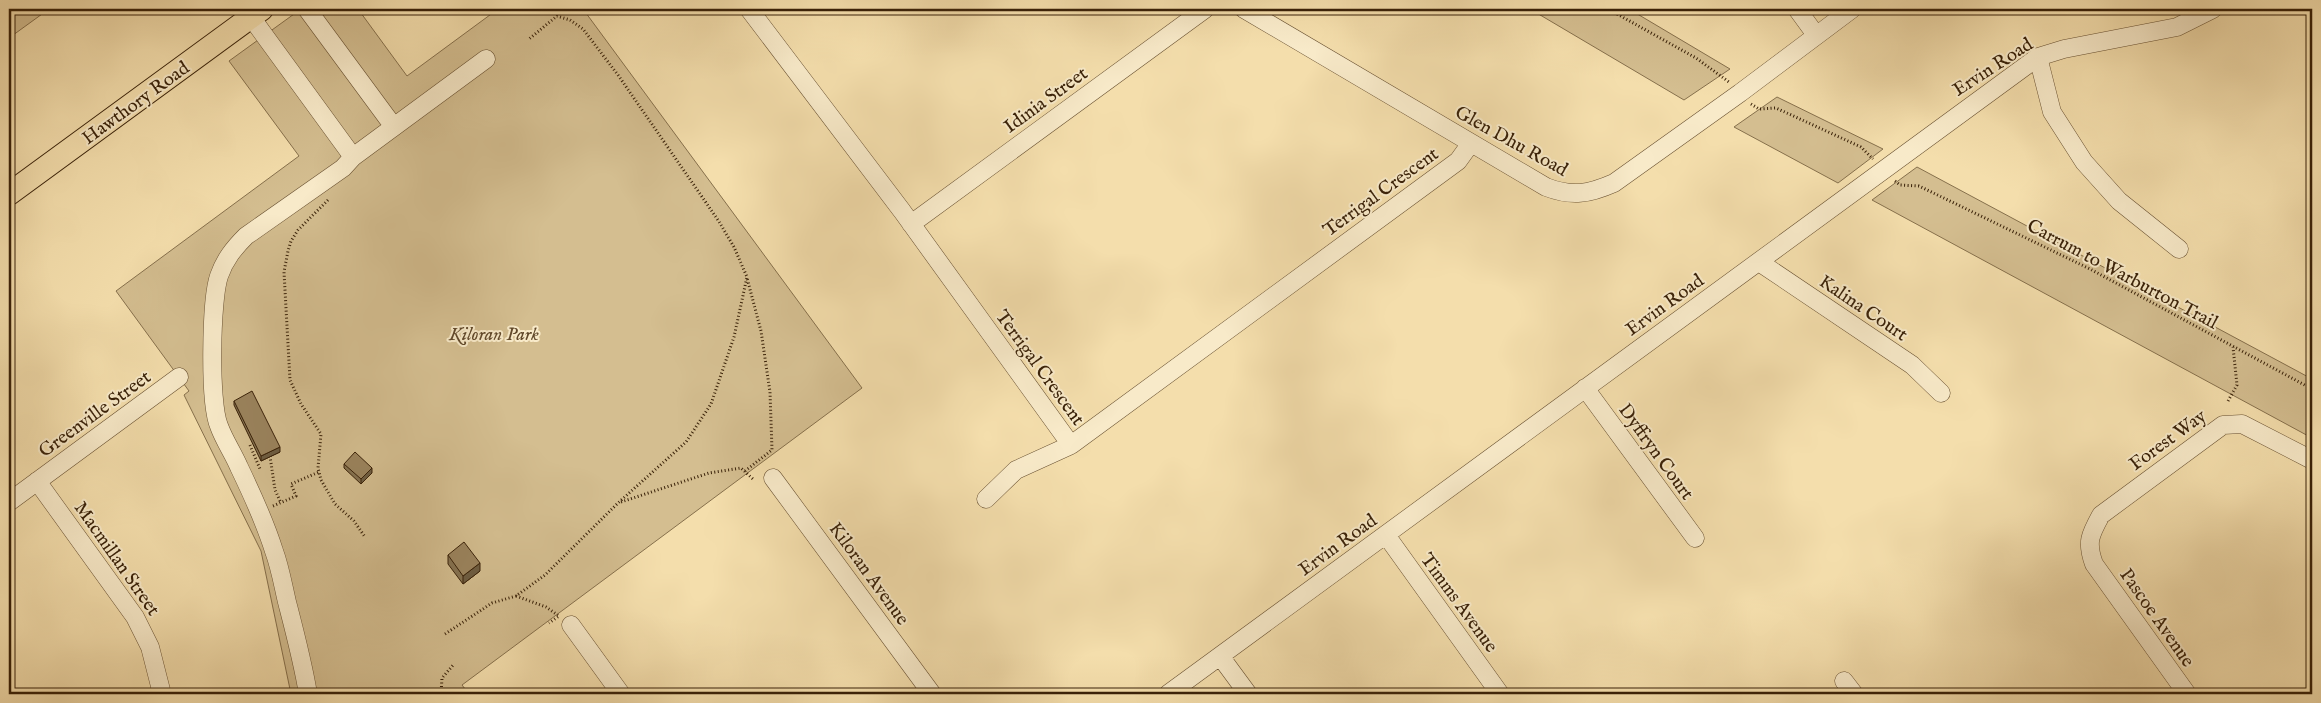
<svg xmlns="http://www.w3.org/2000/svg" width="2321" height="703" viewBox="0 0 2321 703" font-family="'IM FELL English',serif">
<rect width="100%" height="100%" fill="#f4deac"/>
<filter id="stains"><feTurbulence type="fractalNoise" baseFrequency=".004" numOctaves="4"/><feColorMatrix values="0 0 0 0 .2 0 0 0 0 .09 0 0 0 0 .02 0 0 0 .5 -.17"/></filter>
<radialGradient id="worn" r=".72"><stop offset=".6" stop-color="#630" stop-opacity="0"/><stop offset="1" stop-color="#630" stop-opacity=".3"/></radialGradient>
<path fill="#d4be90" stroke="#86704c" d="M9,9h40l-40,29z
M301,9h57l49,67 91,-67h85l279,379 -400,297 7,9h-178l-30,-143 -77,-156 5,-4 -73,-100 183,-135 -70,-95z
M1530,9h99l101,60 -46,31z
M1777,97l106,52 -45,34 -104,-56z
M1917,167l395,212v59l-440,-238z"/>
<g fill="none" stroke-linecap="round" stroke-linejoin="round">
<g stroke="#685031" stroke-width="19">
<path id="minor" d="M307,9l87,118
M749,9l153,202 169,234 387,-284 13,-18
M1244,9l302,178c26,10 43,7 68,-4l126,-90 112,-84
M1797,9l19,26
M251,17l102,140
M2038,57l14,55 32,50 35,39 60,48
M911,224l294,-215
M1759,262l153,103 29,28
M1585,388l110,150
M773,478l159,216
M37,481l98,136 15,30 12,47
M986,499l30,-29 55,-25
M9,502l170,-125
M1386,535l114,159
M571,625l50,69
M1220,656l28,38
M1844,681l10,13
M308,694c-5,-31 -13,-61 -21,-92 -4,-17 -7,-35 -13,-51 -9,-29 -22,-57 -35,-84 -6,-14 -15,-27 -20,-41 -10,-23 -8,-127 0,-150 6,-17 15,-28 27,-40l97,-68 10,-11 133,-98
M1168,694l870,-637 26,-8 113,-22 36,-18
M2187,694l-93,-130c-8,-22 -4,-29 7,-49l122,-90 19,-1 70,36"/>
</g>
<g stroke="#392108" stroke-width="24">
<path id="major" d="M9,194l253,-185"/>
</g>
<path stroke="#392108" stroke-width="3" stroke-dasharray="1 2.5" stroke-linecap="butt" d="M1608,9l88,49 33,24
M1751,104l8,5 17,-1 85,39 12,12
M1895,181l5,4 19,1 171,83 222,120
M328,200l-30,30 -7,11 -3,10 -4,21 6,108 11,24 20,30 -3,34 3,12 14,24 19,17 11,16
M2228,401l9,-16 -4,-38
M250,445l10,24
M270,456l5,34 6,13
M745,471l27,-21 -2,-58 -9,-61 -14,-53
M621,502l88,-29 32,-5 12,11
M273,506l23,-10 -5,-12 28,-12
M516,596l30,11 13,9 -10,7
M445,634l47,-31 24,-7 29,-21 73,-72 68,-61 25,-38 23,-67 13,-60 -13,-30 -16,-27 -100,-145 -35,-46 -13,-9 -13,-4 -28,23
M441,694l1,-16 12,-14"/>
<use href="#minor" stroke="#f8eac9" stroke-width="18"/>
<use href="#major" stroke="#f4deac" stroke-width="22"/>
</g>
<path fill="#847150" stroke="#392108" d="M234,401l46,51 -19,9 -27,-56z
M344,464l28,9 -11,11 -17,-16z
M448,555l32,16 -17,13 -15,-20z"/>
<path fill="#6c5c41" stroke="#392108" d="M280,447v5l-19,9v-5z
M372,468v5l-11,11v-5z
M480,563v8l-17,13v-8z"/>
<path fill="#9a835d" stroke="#392108" d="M252,391l28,56 -19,9 -27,-55z
M355,452l17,16 -11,11 -17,-15z
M464,542l16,21 -17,13 -15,-21z"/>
<g text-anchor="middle" stroke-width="4" stroke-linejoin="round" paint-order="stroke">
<g font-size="19" fill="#392108" stroke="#f8eac9">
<text transform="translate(1992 66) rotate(-33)" y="7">Ervin Road</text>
<text transform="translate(1045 99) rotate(-36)" y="7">Idinia Street</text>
<text transform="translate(135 102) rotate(-36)" y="7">Hawthory Road</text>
<text transform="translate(1512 140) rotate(29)" y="7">Glen Dhu Road</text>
<text transform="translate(1380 191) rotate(-36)" y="7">Terrigal Crescent</text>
<text transform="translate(2123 273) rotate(28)" y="7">Carrum to Warburton Trail</text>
<text transform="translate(1664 304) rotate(-36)" y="7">Ervin Road</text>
<text transform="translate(1864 307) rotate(34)" y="7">Kalina Court</text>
<text transform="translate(1041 367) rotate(54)" y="7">Terrigal Crescent</text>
<text transform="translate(94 413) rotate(-36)" y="7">Greenville Street</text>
<text transform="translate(2167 439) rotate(-36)" y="7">Forest Way</text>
<text transform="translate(1657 451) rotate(54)" y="7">Dyffryn Court</text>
<text transform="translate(1337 544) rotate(-36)" y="7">Ervin Road</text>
<text transform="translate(118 558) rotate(55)" y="7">Macmillan Street</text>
<text transform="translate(870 573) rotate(54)" y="7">Kiloran Avenue</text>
<text transform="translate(1460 602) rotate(54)" y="7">Timms Avenue</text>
<text transform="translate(2158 617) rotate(55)" y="7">Pascoe Avenue</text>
</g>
<g font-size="19" font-style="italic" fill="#60482a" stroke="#f8eac9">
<text x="494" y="340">Kiloran Park</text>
</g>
</g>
<rect width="2321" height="703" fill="none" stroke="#f4deac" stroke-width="30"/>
<rect x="10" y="10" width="2301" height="683" fill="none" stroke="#392108" stroke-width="2.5"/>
<rect x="15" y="15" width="2291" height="673" fill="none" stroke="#392108"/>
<rect width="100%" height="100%" filter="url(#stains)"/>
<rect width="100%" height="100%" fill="url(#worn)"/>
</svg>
